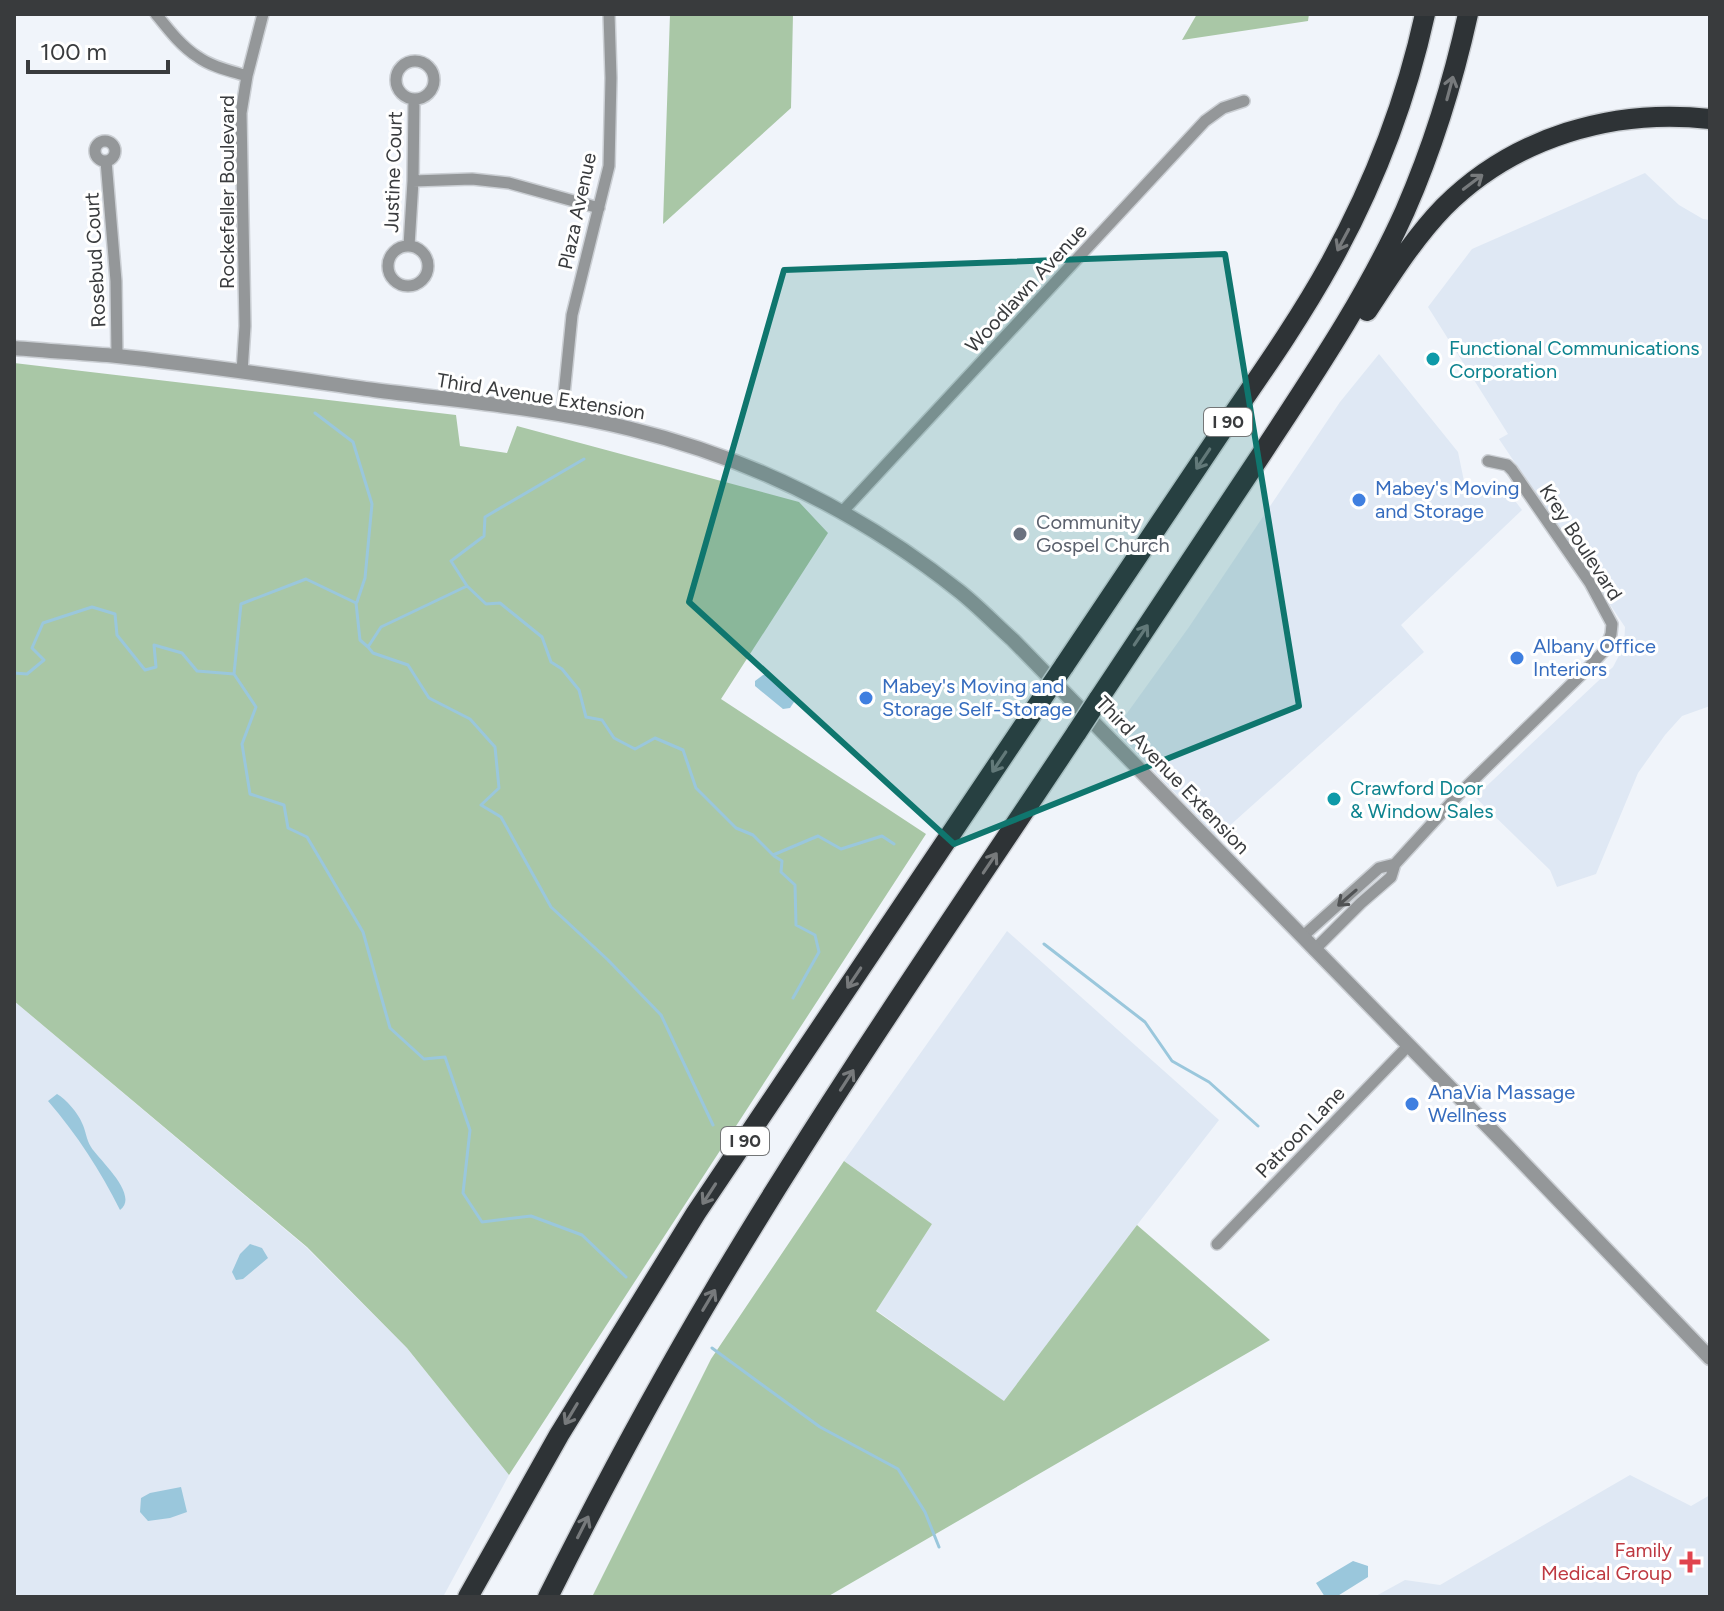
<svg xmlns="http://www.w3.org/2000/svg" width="1724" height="1611" viewBox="0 0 1724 1611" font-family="Figtree,sans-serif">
<rect width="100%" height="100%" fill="#f0f4fa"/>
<path fill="#dfe8f4" d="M1645,173l34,32 24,14 7,1v486l-28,10 -17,19 -27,38 -42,101 -39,13 -7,-17 -75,-73 138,-130 11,-21 1,-19 -126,-188 9,-5 -80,-127 44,-58z
M1379,354l79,98 7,34 44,7 13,17 -121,115 23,27 -207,185 -102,-107 74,-103 151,-225z
M1007,931l212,189 -82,105 -132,177 -129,-92 56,-86 -88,-63z
M14,1001l292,246 101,101 102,127 -66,122h-429z
M1630,1475l61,31 19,-11v102h-336l31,-17 35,5z"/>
<path fill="#a9c7a6" d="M670,14h123l-2,94 -128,116z
M1197,14h112l-1,7 -126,19z
M14,363l442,52 4,31 47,7 10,-27 282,76 29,31 -107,166 205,135 -417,641 -102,-127 -100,-101 -293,-246z
M844,1161l88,63 -56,87 128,90 133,-176 133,115 -443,257h-235l119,-238z"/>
<path fill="#9ac7dc" d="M763,675h5l24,19 2,8 -4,6 -7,1 -28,-23v-5z
M57,1094c9,5 21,19 25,29 4,8 4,16 9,24 8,13 49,48 29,63 -20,-40 -42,-74 -72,-109z
M250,1244l12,4 6,10 -25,21 -7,1 -4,-8 8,-18z
M181,1487l6,25 -17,6 -22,3 -8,-9 1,-14 9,-5z
M1353,1561l15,5v11l-32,20h-11l-9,-14z"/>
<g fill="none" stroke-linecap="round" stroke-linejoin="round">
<path stroke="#9ac7dc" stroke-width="3" d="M315,413l38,29 19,62 -7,74 -8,24
M467,586l-16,-25 33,-25 1,-19 99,-58
M368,647l5,6 35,12 21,33 41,21 25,28 4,41 -18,17 20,12 50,90 57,53 53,55 52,110
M14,673l13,1 17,-14 -12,-12 11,-25 49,-16 23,7 2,21 28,35 11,-3 -2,-22 28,8 15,18 37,3 7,-70 65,-25 50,24 4,37 8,7 13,-20 86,-41 19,18 14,-1 42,34 9,25 11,7 17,21 7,27 16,3 12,18 21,11 20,-11 28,12 13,38 40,40 17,7 20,20 45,-19 23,13 41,-13 12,8
M234,674l22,33 -14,37 8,50 34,11 4,23 19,9 56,95 27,96 34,31 21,-2 25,73 -7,63 19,29 49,-6 51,19 44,42
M774,856l8,5 -1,11 14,13 1,40 19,10 4,17 -26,46
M1044,944l101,78 27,39 37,21 49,44
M712,1348l108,79 78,42 27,43 14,35"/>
<g stroke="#cbcfd4" stroke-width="14">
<path id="minor" d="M156,14c12,15 25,32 42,43 14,10 33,14 49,19
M396 80a19 19 0 1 1 38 0a19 19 0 1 1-38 0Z
M95 151a10 10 0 1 1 20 0a10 10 0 1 1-20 0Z
M106,161l10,120 1,75
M413,181l59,-2 37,4 90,25
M388 266a20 20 0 1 1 40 0a20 20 0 1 1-40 0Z
M409,246l4,-65 1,-82
M242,372l3,-46 -4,-213 6,-37 16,-62
M562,415l10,-100 37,-149 2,-88 -2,-64
M843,511l362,-390 18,-13 21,-7
M1302,937l77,-69 16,-4
M1314,950l47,-47 30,-26 4,-13 66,-72 126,-123 18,-19 6,-16 1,-10 -22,-41 -78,-113 -5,-5 -19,-4
M1217,1244l192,-199"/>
</g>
<g stroke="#cbcfd4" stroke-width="17">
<path id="tertiary" d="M14,348c34,3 68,5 103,8 86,9 172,22 257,34 85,11 175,18 257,39 122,30 230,84 328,162 19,15 36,33 54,49l493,505 204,213"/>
</g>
<g stroke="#cbcfd4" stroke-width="23">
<path id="motorway" d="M1367,311c24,-36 47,-73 77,-104 70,-70 169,-99 266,-88
M1064,666c52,-77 104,-154 155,-231 39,-57 79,-113 112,-173 43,-78 75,-161 94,-248
M1098,700c55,-83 110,-166 165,-248 51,-78 104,-156 142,-241 28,-64 48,-129 63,-197
M468,1597l91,-162 137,-222 347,-516
M548,1597c52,-104 107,-207 167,-308 113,-190 239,-372 362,-557"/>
</g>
<use href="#minor" stroke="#949799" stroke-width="11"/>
<use href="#tertiary" stroke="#949799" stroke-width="14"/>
<use href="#motorway" stroke="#2e3336" stroke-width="20"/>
<g stroke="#cbcfd4" stroke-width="23" stroke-linecap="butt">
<path id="motorway-bridge" d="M1043,697l21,-31
M1077,732l21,-32"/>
</g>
<use href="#motorway-bridge" stroke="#2e3336" stroke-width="20"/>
</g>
<defs><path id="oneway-shaft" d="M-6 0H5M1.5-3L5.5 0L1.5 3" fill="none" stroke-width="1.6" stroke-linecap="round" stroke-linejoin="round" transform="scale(2)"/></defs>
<g stroke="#777a7c">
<use href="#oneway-shaft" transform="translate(1450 88) rotate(-75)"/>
<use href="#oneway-shaft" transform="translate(1473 182) rotate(-37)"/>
<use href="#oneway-shaft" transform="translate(1343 240) rotate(118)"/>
<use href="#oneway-shaft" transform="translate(1203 459) rotate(124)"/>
<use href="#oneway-shaft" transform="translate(1141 635) rotate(-56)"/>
<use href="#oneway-shaft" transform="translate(999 762) rotate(124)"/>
<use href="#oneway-shaft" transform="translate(990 863) rotate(-56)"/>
<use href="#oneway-shaft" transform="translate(854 978) rotate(124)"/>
<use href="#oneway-shaft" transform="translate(847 1080) rotate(-57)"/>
<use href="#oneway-shaft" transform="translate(709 1194) rotate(123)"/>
<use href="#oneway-shaft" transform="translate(709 1300) rotate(-59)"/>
<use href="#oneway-shaft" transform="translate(571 1414) rotate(121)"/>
<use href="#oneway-shaft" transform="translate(583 1527) rotate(-63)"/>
</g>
<use stroke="#505254" href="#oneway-shaft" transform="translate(1347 898) rotate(139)"/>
<path fill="#0f766e" fill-opacity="0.2" stroke="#0f766e" stroke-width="6" stroke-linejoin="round" d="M1225,254l74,452 -345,138 -265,-242 95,-332z"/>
<g fill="#0f9aa8" stroke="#fff" stroke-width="3">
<circle cx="1433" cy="359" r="8"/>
<circle cx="1334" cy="799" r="8"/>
</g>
<g fill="#3f7fe0" stroke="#fff" stroke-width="3">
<circle cx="1359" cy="500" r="8"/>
<circle cx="1517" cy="658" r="8"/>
<circle cx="866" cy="698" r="8"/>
<circle cx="1412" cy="1104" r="8"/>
</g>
<circle fill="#6b7280" stroke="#fff" stroke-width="3" cx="1020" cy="534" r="8"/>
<path fill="#e0444e" stroke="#fff" stroke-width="3" d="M1686 1550h8v8h8v8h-8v8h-8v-8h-8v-8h8z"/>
<g text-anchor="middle" stroke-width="6" stroke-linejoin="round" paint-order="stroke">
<g fill="#fff" stroke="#747677" stroke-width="2">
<rect x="1204" y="408" width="48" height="28" rx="6"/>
<rect x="721" y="1127" width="48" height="28" rx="6"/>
</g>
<g font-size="18" font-weight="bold" fill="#393b3d">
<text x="1228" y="428">I 90</text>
<text x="745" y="1147">I 90</text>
</g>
<g font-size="20" fill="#393b3d" stroke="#fff">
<text transform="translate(393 172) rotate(-88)" y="7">Justine Court</text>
<text transform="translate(227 192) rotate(-90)" y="7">Rockefeller Boulevard</text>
<text transform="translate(577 211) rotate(-78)" y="7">Plaza Avenue</text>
<text transform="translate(95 260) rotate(-93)" y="7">Rosebud Court</text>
<text transform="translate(1026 288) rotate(-47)" y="7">Woodlawn Avenue</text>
<text transform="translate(541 396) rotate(9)" y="7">Third Avenue Extension</text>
<text transform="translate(1581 542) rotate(57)" y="7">Krey Boulevard</text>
<text transform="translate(1173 775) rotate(46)" y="7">Third Avenue Extension</text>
<text transform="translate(1300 1132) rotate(-46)" y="7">Patroon Lane</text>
</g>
<g font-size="20" fill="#0d838f" stroke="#fff" text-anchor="start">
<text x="1449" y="355">Functional Communications<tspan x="1449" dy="23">Corporation</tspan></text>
<text x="1350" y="795">Crawford Door<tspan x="1350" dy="23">&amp; Window Sales</tspan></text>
</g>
<g font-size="20" fill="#366cbe" stroke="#fff" text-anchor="start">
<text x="1375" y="495">Mabey's Moving<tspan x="1375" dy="23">and Storage</tspan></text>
<text x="1533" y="653">Albany Office<tspan x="1533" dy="23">Interiors</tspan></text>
<text x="882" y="693">Mabey's Moving and<tspan x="882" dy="23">Storage Self-Storage</tspan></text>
<text x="1428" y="1099">AnaVia Massage<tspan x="1428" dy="23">Wellness</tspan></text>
</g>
<g font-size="20" fill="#5b616d" stroke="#fff" text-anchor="start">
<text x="1036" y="529">Community<tspan x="1036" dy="23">Gospel Church</tspan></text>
</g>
<g font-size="20" fill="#be3a42" stroke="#fff" text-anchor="end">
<text x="1672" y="1557">Family<tspan x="1672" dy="23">Medical Group</tspan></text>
</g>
</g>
<rect width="1724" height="1611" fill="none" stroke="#393b3d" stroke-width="32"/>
<path d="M28 60v12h140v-12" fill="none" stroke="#393b3d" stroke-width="4"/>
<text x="40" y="60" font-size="24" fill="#393b3d" stroke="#ffffff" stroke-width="6" paint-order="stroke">100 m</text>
</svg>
